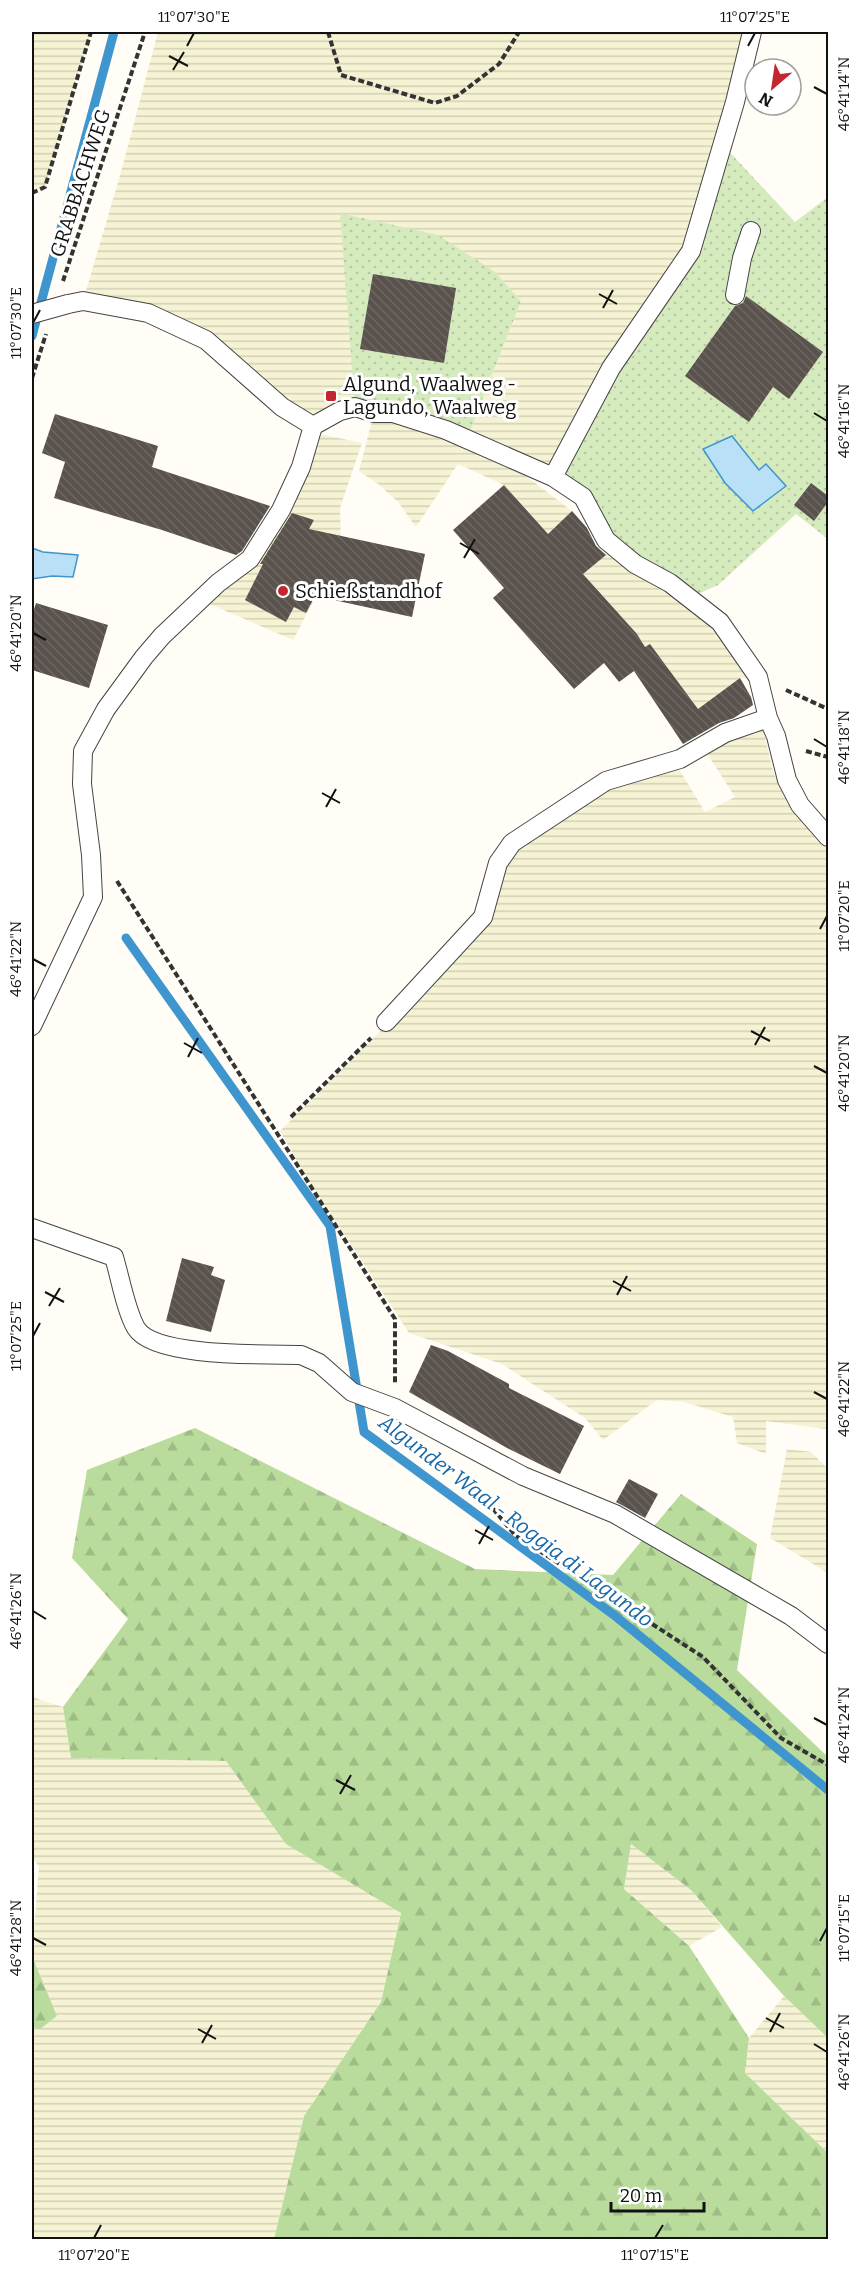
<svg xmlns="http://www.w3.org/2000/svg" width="860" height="2271" viewBox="0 0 860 2271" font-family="Bitter,serif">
<defs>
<pattern id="farmland-rules" width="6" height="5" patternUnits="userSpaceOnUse" patternTransform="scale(1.5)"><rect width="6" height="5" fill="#f6f3d4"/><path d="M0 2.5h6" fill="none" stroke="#d2cfb5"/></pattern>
<pattern id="forest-firs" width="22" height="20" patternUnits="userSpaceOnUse" patternTransform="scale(1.5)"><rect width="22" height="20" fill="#b9dc9c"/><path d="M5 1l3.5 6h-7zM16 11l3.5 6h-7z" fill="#9ebc85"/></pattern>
<pattern id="park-dots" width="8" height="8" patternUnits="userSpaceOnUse" patternTransform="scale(1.5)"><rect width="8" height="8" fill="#d5ebbd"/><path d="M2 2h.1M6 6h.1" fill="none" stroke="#b6c8a1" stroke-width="1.8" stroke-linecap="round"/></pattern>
<pattern id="building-back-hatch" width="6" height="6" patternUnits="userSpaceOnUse" patternTransform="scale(1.5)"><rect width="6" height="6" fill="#5a524d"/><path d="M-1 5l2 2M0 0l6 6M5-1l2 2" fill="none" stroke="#6d6662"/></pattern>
</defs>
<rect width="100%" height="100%" fill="#fffdf5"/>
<path fill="url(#farmland-rules)" d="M32,32h59l-46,155 -13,6z
M158,32h170l3,7 -1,-7h422l-61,219 -138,226 -56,-23 75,57 -24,23 -44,-49 -46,-21 -42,63 -18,-25 -20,-18 -19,-13 15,-58 93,26 54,-138 -26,-29 -140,135 -42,19 -107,-86 -123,-39 38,-129z
M315,433l47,10 -22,65 1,41 -48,91 -88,-38 31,-24z
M608,553l112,69 38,55 -18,1 -42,31 -48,-65 -5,3 -8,-13 -54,-60z
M762,723l11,49 11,23 44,55v581l-2,-2 -60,-8v33l-29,-11 -4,-26 -49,-15 -27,-2 -54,40 -18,-22 -83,-54 -93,-31 -103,-157 -26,-45 201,-200 21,-67 24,-24 88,-55 63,-19 28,46 30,-15 -29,-45z
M787,1449l24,3 17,17v104l-58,-35z
M32,1697l31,10 8,51 155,3 60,82 115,69 -20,90 -77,114 -30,123h-242v-212l8,1 17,-12 -25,-60 7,-89 -7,-11z
M631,1844l60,46 31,37 -33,19 -65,-57z
M784,1996l44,42v115l-83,-80 4,-35z"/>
<path fill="url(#forest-firs)" d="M195,1428l280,141 138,6 68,-81 76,50 -20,126 91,87v281l-44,-42 -93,-106 -60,-46 -7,45 65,57 60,92 -4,35 83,80v86h-554l30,-123 77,-114 20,-89 -115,-69 -60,-83 -155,-3 -8,-51 65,-88 -56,-61 15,-88z
M32,1956l25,60 -17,13 -8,-2z"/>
<path fill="url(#park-dots)" d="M722,144l73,78 33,-25v342l-32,-25 -78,71 -29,13 -54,-34 -52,-67 -30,-20 138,-226z
M340,213l98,22 57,37 26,29 -54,138 -112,-32z"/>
<path fill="#b9e0f7" stroke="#3f96cf" stroke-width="1.5" d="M732,436l27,34 7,-6 20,22 -33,25 -28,-28 -22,-34z
M32,548l11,4 35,3 -5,22 -21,-1 -20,3z"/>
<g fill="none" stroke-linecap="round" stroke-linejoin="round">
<path stroke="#3f96cf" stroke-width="9" d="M32,336l82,-304
M126,938l204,288 34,206 250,183 214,175"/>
</g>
<path fill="url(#building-back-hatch)" d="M373,274l83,14 -12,75 -84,-14z
M746,296l77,56 -34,47 -16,-12 -24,35 -64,-46 50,-70 8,-3z
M55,414l103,32 -6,21 118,39 -28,45 -6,4 -74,-25 -108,-32 11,-36 -23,-9z
M811,483l17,13v6l-14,19 -20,-16z
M504,485l44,49 24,-23 15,17 9,18 10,9 -23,19 54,60 8,13 5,-3 48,65 42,-31 11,19 2,8 -19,13 -15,5 -36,21 -49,-73 -15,11 -15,-19 -30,26 -81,-91 11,-10 -51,-58z
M292,513l22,7 -5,9 116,25 -13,63 -97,-21 -9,17 -12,-6 -8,15 -41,-22 18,-36h-3z
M36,603l72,22 -19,63 -57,-18v-54z
M182,1258l32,9 -3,8 14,5 -14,52 -45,-11z
M431,1345l17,6 61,33v4l75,38 -24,48 -53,-26 -98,-56z
M629,1479l29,15 -13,24 -29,-16z"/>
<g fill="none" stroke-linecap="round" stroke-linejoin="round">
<g stroke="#444" stroke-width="20">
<path id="lane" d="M735,295l7,-37 9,-27
M68,304l15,-3 65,12 58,27 76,67 31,19
M313,426l27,-15 15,-4 19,6h19l53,17 107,47 30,20 23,43 29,24 35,19 50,39 38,55 10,41 8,18 11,44 13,25 28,32
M553,477l58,-109 80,-117 44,-149 17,-70
M386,1022l97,-105 15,-54 14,-20 94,-62 74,-22 45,-26 43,-15
M32,1026l61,-129 -2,-42 -9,-71 1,-33 23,-42 38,-52 18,-21 56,-53 32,-24 31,-49 20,-43 12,-41
M32,1228l82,29c6,20 12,54 22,71 18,30 131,26 165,27l18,8 33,29 43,16 128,68 92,38 176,102 37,28"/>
</g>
<path stroke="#333" stroke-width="4" stroke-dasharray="6 3" stroke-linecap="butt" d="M328,32l13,43 94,28 22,-7 42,-32 20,-32
M32,193l13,-6 46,-155
M63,281l82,-249
M32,378l14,-44
M786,690l42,19
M806,751l22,6
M117,881l278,438v65
M291,1117l80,-79
M464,1474l51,61 188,122 78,81 47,27"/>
<use href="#lane" stroke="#fff" stroke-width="18"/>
<g stroke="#444" stroke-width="20" stroke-linecap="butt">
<path id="lane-bridge" d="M32,314l36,-10"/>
</g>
<use href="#lane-bridge" stroke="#fff" stroke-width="18"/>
</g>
<path fill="none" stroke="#111" stroke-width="2" d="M187,46l7,-13M748,46l7,-13M169,56l19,10M173,70l11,-18M814,87l13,7M599,294l18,10M603,308l10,-18M33,323l7,-13M814,413l13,8M460,543l19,11M464,558l11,-19M33,633l13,7M814,739l13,8M322,793l18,10M326,807l10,-18M820,929l7,-13M33,959l13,7M751,1031l19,10M184,1043l18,10M755,1045l10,-18M188,1057l10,-19M814,1066l13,7M613,1281l18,10M45,1292l19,10M617,1295l10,-19M49,1306l11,-18M33,1336l7,-13M814,1392l13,7M475,1530l18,10M479,1544l10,-18M33,1611l13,8M814,1718l13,7M336,1780l19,10M340,1794l11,-19M33,1938l13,7M820,1941l7,-13M766,2018l18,10M198,2029l18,10M770,2032l10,-19M202,2043l10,-18M814,2044l13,8M94,2238l7,-13M655,2238l8,-13"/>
<g fill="#c4262e" stroke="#fff" stroke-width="2">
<rect x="325" y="390" width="12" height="12" rx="3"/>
<circle cx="283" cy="591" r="6"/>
</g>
<g text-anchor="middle" stroke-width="6" stroke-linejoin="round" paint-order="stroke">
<g font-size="20" fill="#111" stroke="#fff">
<text transform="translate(80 183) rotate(-72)" y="7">GRABBACHWEG</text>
</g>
<g font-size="20" fill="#111" stroke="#fff" text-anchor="start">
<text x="343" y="391">Algund, Waalweg -<tspan x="343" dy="23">Lagundo, Waalweg</tspan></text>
<text x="295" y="598">Schießstandhof</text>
</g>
<g font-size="21" font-style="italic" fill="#1768a6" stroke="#fff">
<text transform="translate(516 1521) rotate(37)" y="7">Algunder Waal - Roggia di Lagundo</text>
</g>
</g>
<rect width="860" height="2271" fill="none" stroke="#ffffff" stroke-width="66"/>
<g transform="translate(773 87) rotate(209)"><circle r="28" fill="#ffffff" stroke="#a0a0a0" stroke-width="1.5"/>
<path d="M0-4.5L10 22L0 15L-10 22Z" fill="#c4262e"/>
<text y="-9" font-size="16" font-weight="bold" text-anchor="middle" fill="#111111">N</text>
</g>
<path d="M611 2202v9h93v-9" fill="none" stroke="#111111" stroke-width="3"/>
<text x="620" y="2202" font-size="18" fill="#111111" stroke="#ffffff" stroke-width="4.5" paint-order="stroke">20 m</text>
<rect x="33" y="33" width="794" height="2205" fill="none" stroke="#111" stroke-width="2"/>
<g font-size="15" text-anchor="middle" fill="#111">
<text x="194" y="22">11°07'30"E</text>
<text x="755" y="22">11°07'25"E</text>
<text transform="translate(844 94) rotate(-90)" y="5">46°41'14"N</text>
<text transform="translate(16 323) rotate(-90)" y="5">11°07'30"E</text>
<text transform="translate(844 421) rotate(-90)" y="5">46°41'16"N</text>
<text transform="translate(16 633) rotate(-90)" y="5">46°41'20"N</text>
<text transform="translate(844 747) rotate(-90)" y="5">46°41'18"N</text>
<text transform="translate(844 916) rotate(-90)" y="5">11°07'20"E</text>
<text transform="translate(16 959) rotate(-90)" y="5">46°41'22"N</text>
<text transform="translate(844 1073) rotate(-90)" y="5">46°41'20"N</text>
<text transform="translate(16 1336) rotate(-90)" y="5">11°07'25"E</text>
<text transform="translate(844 1399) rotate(-90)" y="5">46°41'22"N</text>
<text transform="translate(16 1611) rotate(-90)" y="5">46°41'26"N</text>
<text transform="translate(844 1725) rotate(-90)" y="5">46°41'24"N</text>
<text transform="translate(844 1928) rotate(-90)" y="5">11°07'15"E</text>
<text transform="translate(16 1938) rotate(-90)" y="5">46°41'28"N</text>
<text transform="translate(844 2052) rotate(-90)" y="5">46°41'26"N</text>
<text x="94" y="2260">11°07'20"E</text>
<text x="655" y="2260">11°07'15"E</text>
</g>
</svg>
